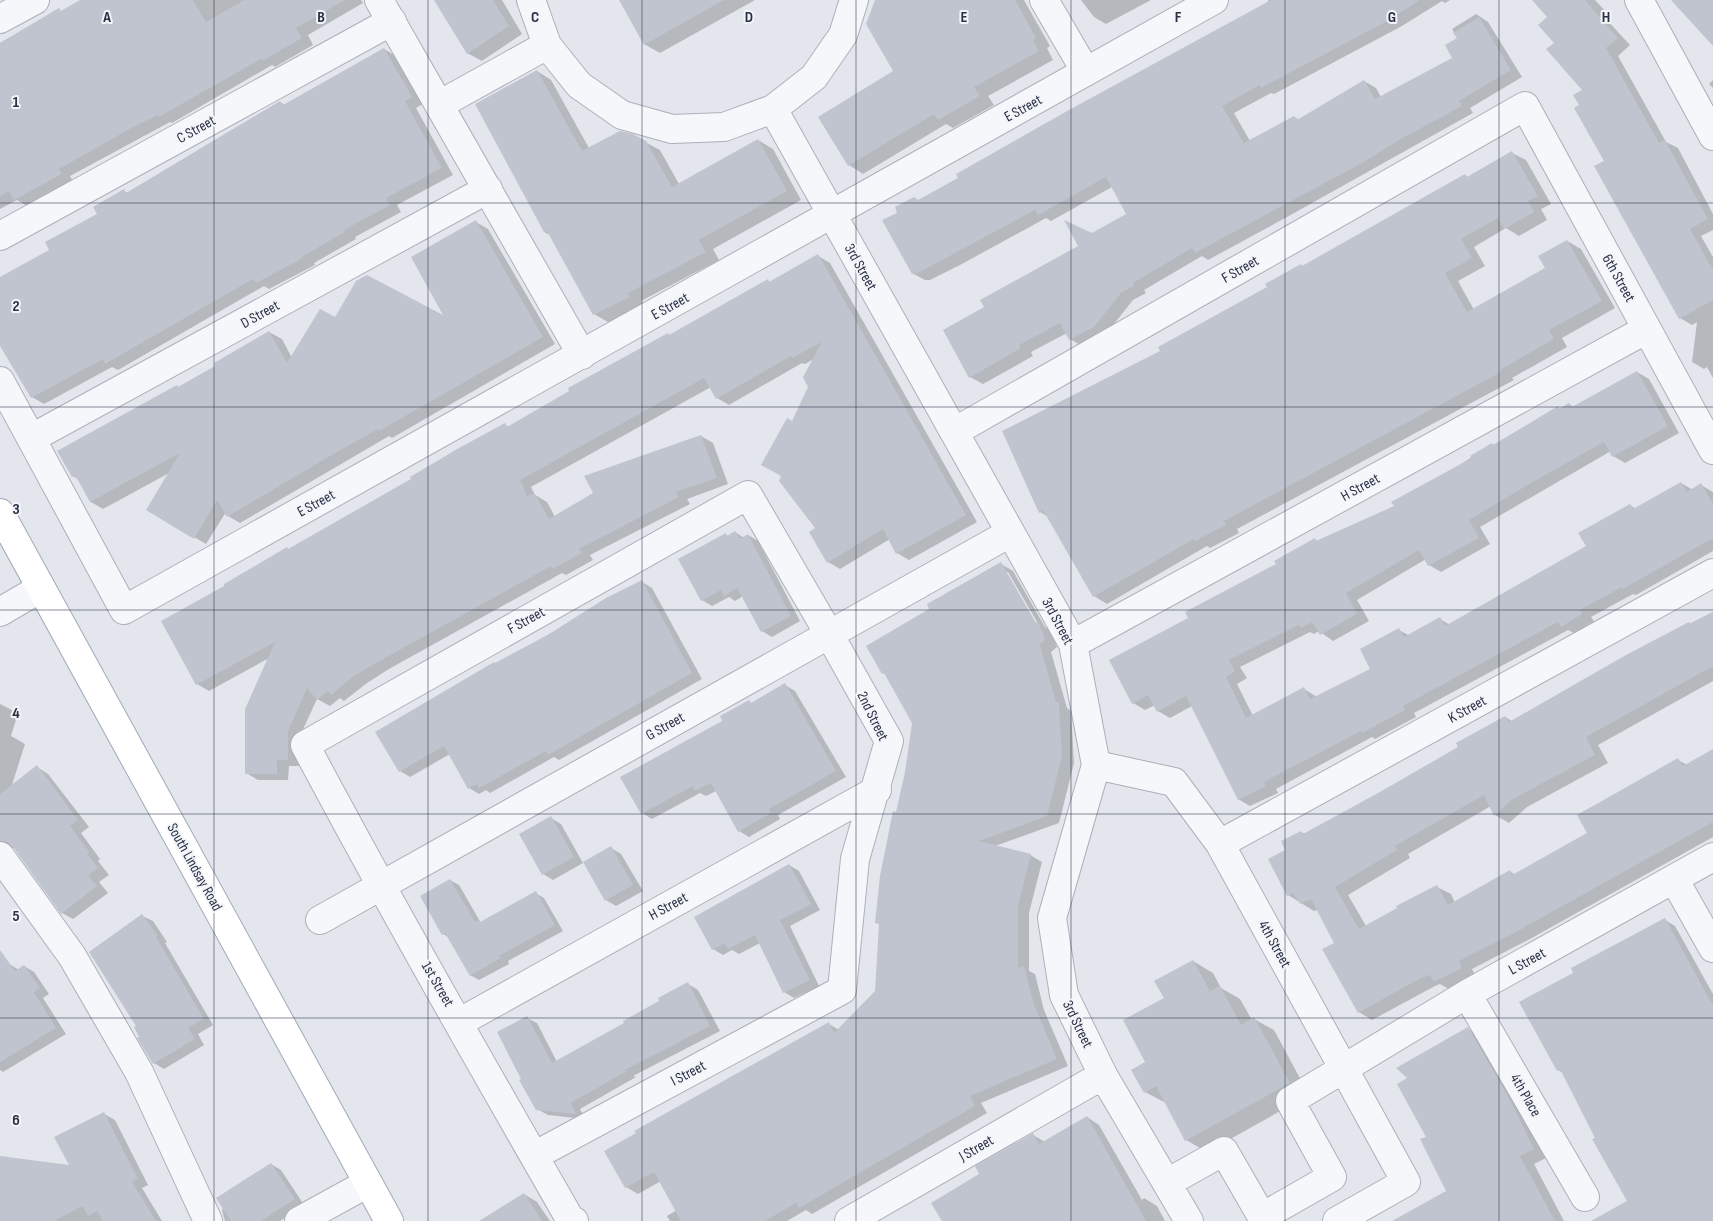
<svg xmlns="http://www.w3.org/2000/svg" width="1713" height="1221" viewBox="0 0 1713 1221" font-family="'Sofia Sans Condensed',sans-serif">
<rect width="100%" height="100%" fill="#e3e6ec"/>
<path fill="#0003" fill-rule="evenodd" d="M82,0h279l2,3 -55,32 5,10 -38,22 -3,-2 -100,58 -2,-1 -100,54 3,5 -46,25 -10,-6 -17,9v-166l59,-33 3,2z
M436,0h66l20,34 -40,27 -15,-8z
M620,0h135l-95,53 -16,-9z
M878,0h146l26,46 -3,2 6,12 -65,36 6,9 -41,23 -7,-4 -83,50 -14,-9 45,-94z
M1081,0h70l-45,24 -12,-7z
M1268,0h182l-5,3 -3,-2 -40,25 -128,68 -3,-1 -37,20 16,28 44,-24 5,3 65,-39 12,7 5,9 73,-39 4,-19 -6,-10 24,-15 12,8 34,55 -52,31 3,5 -186,104 -79,43 -6,-4 -58,34 2,3 -13,7 -27,34 -24,12 -12,-7 -3,-6 -36,19 2,4 -50,28 -13,-7 15,-70 94,-61 13,-11 36,-20 -16,-28 -61,34 -5,-3 -86,47 -30,15h-5l-13,-7 6,-72 351,-198z
M1534,0h61l13,14 -4,3 26,28 -12,11 48,86 12,6 35,66v16l-12,6 12,21v121l-6,-11 -3,2 -12,-7 5,-40 -5,3 -12,-7 -99,-213 3,-15 -29,-47 -6,-26z
M384,49l12,7 27,48 -7,4 37,67 -56,30 4,7 -46,25 1,2 -42,24 1,2 -46,24 -5,-3 -146,84 -6,-3 -68,37 -12,-7 -32,-79v-40l51,-27 47,-37 26,-23 4,2 152,-91 5,3z
M537,71l14,9 38,68 56,-6 15,8 19,34 79,-44 15,9 28,51 -88,49 6,11 -78,41 3,4 -36,17 -14,-8 -44,-79 -6,-3z
M1713,80v8l-4,-4z
M1512,153l14,7 25,44 -10,5 6,11 -28,16 -13,-8 -32,19 11,19 -27,15 16,29 73,-42 20,-27 14,8 34,59 -53,30 5,9 -55,31 2,2 -277,149 2,4 -29,15 -3,-2 -100,58 -13,-8 -45,-79 -9,-5 122,-161 142,-84 161,-91 3,1z
M476,222l12,7 67,115 -163,94 -3,-2 -46,27 -103,60 -12,-7 -2,-4 -20,32 -58,-34 23,-38 -68,37 -12,-7 -12,-22 -6,-4 104,-90 3,2 37,-21 52,-35 13,7 10,19 44,-39 111,-1z
M818,256l12,7 147,259 -68,38 -12,-7 -7,-14 -50,30 -12,-7 -18,-29 7,-4 -25,-107 18,-35 4,-28 -9,5 -3,-1 -73,42 -12,-7 -6,-11 -180,100 4,8 12,7 8,15 146,-81 12,7 15,41 -41,15 3,5 -100,51 3,5 -27,15 -4,-2 -173,96 -22,14 -23,18 -4,-3 -10,8 -13,-7 -18,39v28h-10l-1,14h-30l-12,-7 23,-115 -60,33 -12,-7 29,-97 61,-39 2,2 216,-125 4,2 259,-146 2,1z
M1637,372l12,7 30,54 -54,30 -12,-7 -2,-5 -131,76 10,17 -49,28 -12,-7 -3,-6 -69,41 12,21 -36,20 -14,-10 -5,3 -4,-2 -70,35 7,11 -10,6 16,32 51,-27 13,8 55,-28 27,-39 11,6 30,-17 10,6 137,-78 43,-42 6,4 45,-26 12,7 8,-5 12,7v59l-77,44 -3,-1 -42,23 3,4 -20,12 -6,-3 -154,83 2,4 -41,22 -3,-2 -96,52 2,4 -28,13 -12,-7 -46,-93 -22,12 -12,-7 -3,-6 -10,5 -12,-7 57,-84 125,-79 3,1 77,-34 97,-63 3,1 63,-37 3,1 8,-5 5,3z
M735,532l9,6 4,-3 10,6 42,80 -28,16 -10,-6 -19,-35 -8,5 -6,-4 -17,9 -10,-6 24,-65 2,1z
M1001,564l12,7 32,56 5,3 7,17 -6,5 16,56 4,3 3,52 -15,60 -64,23 35,9 12,7 -13,51v58l6,3 9,36 24,56 -87,37 6,10 -175,101 -6,-4 -19,11h-117l-3,-5 10,-6 -16,-29 -23,13 -12,-7 203,-163 10,6 37,-38 21,-179 10,-41 7,-49 -27,-48 -4,-2 48,-63zM1006,572h2l32,55 -2,2z
M642,582l10,6 50,91 -143,81 -5,-3 -64,36 -4,-3 -7,4 -10,-6 -19,-34 -40,23 -10,-6 96,-107z
M1713,612v69l-115,64 10,18 -81,44 -18,16 -14,-8 -4,-9 -83,48 2,4 -62,37 18,31 71,-39 14,7 4,9 55,-32 5,4 73,-42 90,-73 9,5 26,-14v86l-183,102 -58,30 3,6 -26,14 -9,-5 -5,2 -63,34 -13,-8 -24,-69 -17,-33 -4,1 -26,-16 -1,-45 14,-18 4,2 155,-86 45,-31 7,4 114,-65z
M785,685l10,6 51,86 -68,38 2,4 -31,18 -10,-6 -23,-40 -10,5 -6,-3 -48,26 -10,-6 82,-92 25,-19 4,2z
M0,704l18,9 -7,23 14,8 -14,44 26,-21 11,7 41,53 -8,6 19,26 -2,2 11,14 -10,7 9,11 -35,26 -11,-6 -47,-65h-8l-7,-4z
M551,818l10,6 22,39 -30,17 -10,-6z
M611,848l10,6 22,37 -27,15 -10,-6z
M789,865l10,6 21,39 -30,16 29,60 -25,12 -10,-6 -24,-49 -21,11 -7,-4 -9,5 -10,-6z
M450,880l9,5 22,38 54,-30 9,5 19,33 -55,30 1,3 -30,16 -9,-5 -20,-37 -7,-4z
M142,916l11,5 14,21 -2,1 48,82 -15,9 6,11 -40,24 -10,-6 -13,-26z
M1665,920l10,6 38,68v227h-117l32,-20 -65,-128 -5,-3 17,-97z
M1193,961l20,12 8,15 19,11 12,21 2,-1 20,11 35,65 -102,57 -21,-12 -20,-37 -21,-11 2,-30 19,-63z
M8,963l11,7 5,-4 10,6 15,22 -6,4 23,36 -63,38 -3,-2v-102z
M688,984l10,6 22,41 -87,45 3,1 -56,32 5,10 -37,-4 -11,-6 -10,-91 10,5 20,39 68,-39z
M1468,1029l14,8 66,120 -14,7 30,57h-169l53,-29 -39,-113z
M104,1114l11,6 33,65 -6,3 20,33h-162v-63l71,9z
M1087,1117l12,8 43,75 2,-2 13,8 8,15h-222l38,-46 52,-40 12,7z
M271,1164l10,6 23,35 -24,16h-55l-3,-11z
M524,1194l13,8 13,19h-60z"/>
<path fill="#bfc4cf" d="M80,0h113l13,22 38,-22h101l-49,28 6,10 -40,23 -1,-2 -102,58 -1,-2 -23,11 -76,43 3,5 -48,26 -5,-9 -9,5v-153l59,-35 2,3z
M434,0h59l16,26 -42,28z
M619,0h105l-80,45z
M875,0h140l21,38 -3,2 6,11 -65,36 6,9 -42,24 -4,-6 -86,52 -30,-49 75,-46 -27,-47z
M1271,0h149l-31,20 -128,68 -1,-3 -38,21 22,37 50,-27 3,4 67,-40 11,19 77,-41 -7,-13 12,-7 -4,-5 26,-16 32,53 -52,31 3,5 -63,34 -37,23 -167,90 -3,-5 -59,35 1,3 -13,7 -27,34 -25,13 -9,-17 -41,22 2,3 -52,30 -26,-48 41,-23 -4,-7 98,-54 -14,-26 28,13 34,-19 -20,-37 -68,38 -3,-5 -119,64 -1,-2 -3,2 -30,-54 15,-7 -2,-6 19,-10 4,3 40,-22 -2,-4 113,-64z
M1532,0h53l33,38 -12,10 53,95 6,-3 43,79 -18,10 23,41v30l-34,19 -85,-153 10,-5 -30,-53 5,-3 -6,-10 9,-5 -36,-41 8,-6 -16,-18 9,-8z
M1671,0h42v46z
M384,48l28,49 -7,4 37,67 -56,30 4,7 -46,25 1,2 -42,24v2l-47,25 -3,-4 -148,85 -2,-5 -72,39 -31,-52v-69l49,-27 -4,-8 52,-28 -4,-7 31,-18 2,4 154,-92 3,4z
M537,70l45,81 38,-20 13,3 13,7 26,46 86,-48 29,52 -88,49 7,12 -78,41 2,4 -37,18 -46,-84 -3,1 -69,-128z
M1512,151l26,45 -10,5 6,11 -30,17 -6,-11 -37,21 11,19 -27,15 22,39 78,-44 -7,-12 29,-16 35,61 -53,29 5,9 -54,31 1,2 -277,149 2,4 -31,16 -1,-2 -101,58 -50,-87 -4,3 -37,-82 158,-80 -2,-4 109,-60 -2,-3 36,-20 1,2 163,-92 2,3z
M476,220l67,117 -164,94 -1,-2 -48,27 -103,61 -10,-17 -23,39 -48,-29 34,-57 -90,49 -15,-27 -3,2 -15,-26 120,-66 1,2 37,-21 -1,-3 55,-32 18,32 33,-54 15,8 21,-36 11,-6 76,40 -32,-58z
M818,254l148,261 -70,39 -13,-25 -56,34 -18,-31 6,-4 -36,-47 2,-5 -20,-11 26,-47 5,3 16,-34 -5,-10 19,-35 -30,16 -1,-2 -75,43 -12,-21 -184,102 7,16 8,-2 14,25 44,-26 -9,-17 117,-41 16,43 -41,14 3,5 -100,52 3,4 -29,16 -2,-3 -175,97 -22,13 -23,19 -3,-4 -11,9 -10,-12 -19,43v29h-11v14h-32v-65l30,-67 -79,43 -35,-64 63,-35v-2l63,-37 1,2 123,-70 -1,-2 49,-29 46,-25 2,4 62,-36 -1,-3 100,-55 1,2 99,-56 1,3z
M1637,371l31,55 -56,31 -8,-15 -73,41 -62,37 10,18 -51,28 -9,-16 -73,43 11,21 -37,21 -8,-13 -11,6 -2,-3 -70,35 6,11 -9,6 20,41 58,-31 6,12 60,-30 -10,-20 39,-21 5,9 36,-20 5,9 141,-80 -8,-13 52,-29 3,5 48,-27 6,10 14,-9 12,21v34l-90,51 -1,-2 -42,23 2,4 -21,13 -3,-5 -155,84 2,4 -43,23 -1,-2 -97,51 2,4 -28,14 -52,-104 -29,16 -9,-17 -16,9 -23,-44 79,-42 -3,-6 91,-48 -2,-3 41,-23 1,3 78,-35 -3,-4 81,-44 -2,-2 22,-13 1,2 65,-39 1,3 10,-6 3,4z
M735,531l5,8 8,-5 43,82 -30,16 -24,-44 -13,8 -3,-6 -20,11 -23,-42 48,-26 1,3z
M1001,562l35,61 2,-1 7,17 -5,6 16,57h3l3,54 -15,60 -68,25 52,13 -13,52v62l6,-2 9,36 24,57 -87,37 5,10 -176,102 -3,-5 -31,18h-84l-27,-49 -29,16 -21,-37 32,-18 -2,-2 195,-109 5,11 41,-42 4,-67 -4,-1 5,-47 13,-65 3,1 9,-40 7,-49 -28,-50 -2,1 -16,-28 63,-37 -2,-5z
M642,580l50,93 -144,82 -2,-4 -67,37 -2,-4 -9,5 -24,-43 -45,26 -24,-40 119,-70 1,1 51,-27 60,-38z
M1713,612v54l-127,71 9,18 -82,44 -19,17 -10,-21 -89,51 2,4 -62,37 24,42 38,-21 -1,-2 41,-21 11,20 62,-35 2,5 75,-42 -10,-18 101,-57 5,8 30,-17v73l-197,110 -57,29 3,7 -28,14 -4,-7 -9,3 -63,35 -36,-64 12,-6 -23,-44 -11,5 -7,-11 -6,3 -19,-37 17,-9 -4,-9 20,-10 2,3 77,-42 78,-45 -2,-4 49,-27 4,6 117,-67 63,-33 1,2z
M785,683l51,88 -67,38 2,4 -33,19 -27,-49 -16,8 -2,-5 -52,28 -21,-37 102,-56 -2,-5 29,-16 2,3z
M37,765l41,55 -8,6 19,26 -2,2 11,14 -10,7 9,11 -36,28 -48,-67 -6,-5 -7,-1v-47z
M551,816l23,41 -32,18 -23,-41z
M611,846l22,39 -28,16 -22,-39z
M789,864l22,40 -31,16 30,60 -27,13 -28,-58 -27,14 -3,-6 -13,7 -18,-33z
M450,879l25,43 4,-2 1,2 56,-31 19,34 -56,31 2,2 -31,18 -25,-43 -3,2 -22,-39z
M142,914l16,22 -2,1 48,82 -16,9 7,11 -42,25 -16,-26 2,-1 -5,-10 2,-1 -47,-74z
M1665,918l48,88v215h-122l36,-20 -35,-62 3,-1 -35,-69 -3,2 -38,-69 54,-29 -2,-5z
M0,950l15,21 9,-6 16,23 -6,4 22,36 -56,34z
M1193,960l17,31 10,-5 21,39 13,-8 36,66 -105,58 -29,-55 -12,7 -13,-23 14,-8 -22,-42 41,-22 -10,-17z
M688,982l22,44 -87,45h4l-53,30 -3,2 5,11 -40,-4 -17,-30 2,-1 -24,-47 30,-16 25,47 72,-40 -1,-2 36,-20 -1,-3z
M1468,1027l42,73 24,49 -14,7 35,65h-163l54,-30 -26,-52 6,-2 -29,-53 10,-6 -11,-10z
M104,1112l34,67 -6,3 24,39h-53l-6,-10 -9,5 -5,-10 -29,15h-54v-65l69,9 -15,-28z
M1087,1116l59,105h-204l-11,-18 48,-29 -4,-8 58,-33 6,11z
M271,1163l24,36 -34,22h-30l-15,-23z
M524,1193l18,28h-63z"/>
<g fill="none" stroke-linecap="round" stroke-linejoin="round">
<g stroke="#abb0ba" stroke-width="30">
<path id="minor" d="M379,0l203,355
M531,0l16,45 32,40 43,30 50,14 52,-2 49,-18 41,-32 29,-42 11,-35
M1044,0l42,72
M1639,0l74,136
M0,19l35,-19
M439,105l108,-60
M773,109l300,535 23,121 -44,153 12,77 39,80 86,146
M0,236l392,-215
M0,381l124,229 1090,-610
M954,432l571,-326 188,344
M32,438l456,-249
M0,612l41,-24
M1073,644l574,-315
M1096,765l78,17 46,62 186,338 -69,39
M1220,844l493,-271
M0,856l72,100 67,116 69,149
M1674,879l39,69
M320,920l690,-387
M1467,994l118,203
M460,1022l417,-232
M534,1156l308,-166 13,-131 34,-118 -60,-107 -81,-139 -443,250c85,160 175,317 265,474l4,2
M1167,1183l57,-32 38,66 70,-40 -42,-76 177,-107 246,-137
M299,1221l69,-38
M849,1221l254,-146"/>
</g>
<g stroke="#a1a9b9" stroke-width="30">
<path id="major" d="M0,513l389,708"/>
</g>
<use href="#minor" stroke="#f6f7fa" stroke-width="28"/>
<use href="#major" stroke="#fff" stroke-width="28"/>
</g>
<path fill="none" stroke="#293146" stroke-width="1" stroke-opacity="0.55" d="M214,0v1221M428,0v1221M642,0v1221M856,0v1221M1071,0v1221M1285,0v1221M1499,0v1221M0,203h1713M0,407h1713M0,610h1713M0,814h1713M0,1018h1713"/>
<g text-anchor="middle" stroke-width="4" stroke-linejoin="round" paint-order="stroke">
<g font-size="15" fill="#293146" stroke="#f3f5f9">
<text transform="translate(1023 108) rotate(-29)" y="5">E Street</text>
<text transform="translate(196 129) rotate(-29)" y="5">C Street</text>
<text transform="translate(861 267) rotate(61)" y="5">3rd Street</text>
<text transform="translate(1240 269) rotate(-30)" y="5">F Street</text>
<text transform="translate(1619 278) rotate(61)" y="5">6th Street</text>
<text transform="translate(670 306) rotate(-29)" y="5">E Street</text>
<text transform="translate(260 314) rotate(-29)" y="5">D Street</text>
<text transform="translate(1360 487) rotate(-29)" y="5">H Street</text>
<text transform="translate(316 503) rotate(-29)" y="5">E Street</text>
<text transform="translate(526 620) rotate(-29)" y="5">F Street</text>
<text transform="translate(1058 621) rotate(62)" y="5">3rd Street</text>
<text transform="translate(1467 709) rotate(-29)" y="5">K Street</text>
<text transform="translate(873 716) rotate(64)" y="5">2nd Street</text>
<text transform="translate(665 726) rotate(-29)" y="5">G Street</text>
<text transform="translate(195 867) rotate(61)" y="5">South Lindsay Road</text>
<text transform="translate(668 906) rotate(-29)" y="5">H Street</text>
<text transform="translate(1275 944) rotate(61)" y="5">4th Street</text>
<text transform="translate(1527 961) rotate(-29)" y="5">L Street</text>
<text transform="translate(438 984) rotate(60)" y="5">1st Street</text>
<text transform="translate(1078 1024) rotate(64)" y="5">3rd Street</text>
<text transform="translate(688 1073) rotate(-28)" y="5">I Street</text>
<text transform="translate(1526 1095) rotate(60)" y="5">4th Place</text>
<text transform="translate(976 1148) rotate(-30)" y="5">J Street</text>
</g>
</g>
<g font-size="16" text-anchor="middle" font-weight="bold" fill="#293146" stroke="#f3f5f9" stroke-width="4" stroke-linejoin="round" paint-order="stroke">
<text x="107" y="22">A</text>
<text x="321" y="22">B</text>
<text x="535" y="22">C</text>
<text x="749" y="22">D</text>
<text x="964" y="22">E</text>
<text x="1178" y="22">F</text>
<text x="1392" y="22">G</text>
<text x="1606" y="22">H</text>
<text x="16" y="107">1</text>
<text x="16" y="311">2</text>
<text x="16" y="514">3</text>
<text x="16" y="718">4</text>
<text x="16" y="921">5</text>
<text x="16" y="1125">6</text>
</g>
</svg>
